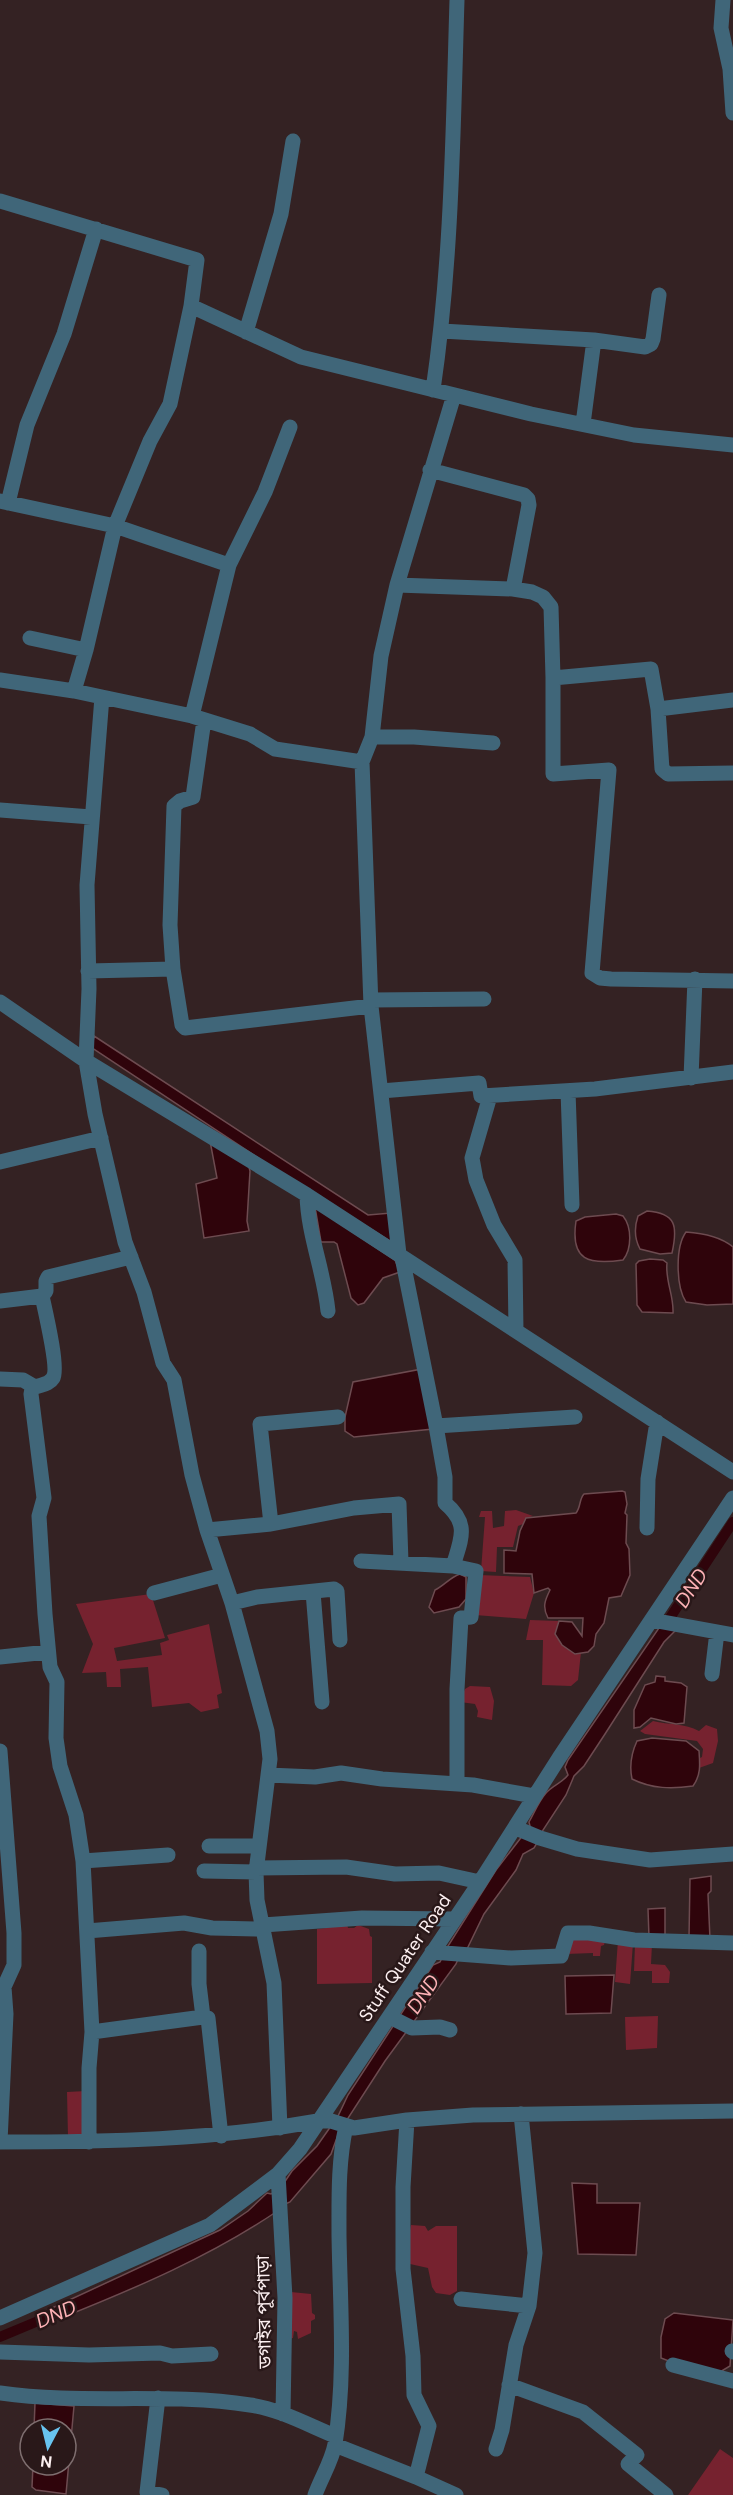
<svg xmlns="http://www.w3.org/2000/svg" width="733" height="2495" viewBox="0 0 733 2495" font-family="'DM Sans','Noto Sans Bengali',sans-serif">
<rect width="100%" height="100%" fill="#342223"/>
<path fill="#76222f" d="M516,1510l17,6 -7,2 -3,6 -5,2 -5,21h-16l-1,25 -15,-1 4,-54h-6l2,-6h11l1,17 11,-2 1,-15z
M479,1575l51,2 4,16 -8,26 -51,-4z
M151,1594l14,44 -51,10 3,13 45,-6 -2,-12 9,-3 -2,-5 42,-11 13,69 -5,2 2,13 -18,4 -12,-9 -37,4 -4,-40 -28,2 1,18h-14l-1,-15 -24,1 11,-29 -17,-40z
M530,1620l29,1 -4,13 26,18 -3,28 -7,6 -29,-1 1,-45h-17z
M470,1686l20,1 4,14 -2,19 -15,-3 1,-6 -3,-7 -15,-2 5,-13z
M653,1721c16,4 32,2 46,10l7,-6 11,4 1,12 -5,22 -14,5 -1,-9 4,-2 1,-8 -6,-8 -52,-7 -5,-3z
M346,1920l2,8h6l4,-3 11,4 1,7 2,1v46l-55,1v-55l9,-1v-5z
M606,1938l-2,7 -3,1 -1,10h-7v-3l-27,1 6,-14z
M618,1940l15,3 -3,41 -15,-2z
M635,1944h17l-1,20 14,1 5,7 -1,11h-17v-12h-18z
M658,2016l-1,32 -31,2 -1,-33z
M86,2091l1,45 -19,1 -1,-45z
M411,2225l14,1 3,5 8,-5h21v65l-7,4 -14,-2 -4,-6 -4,-19 -18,-4 -1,-29z
M291,2292l20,2 1,19 3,2v4l-4,2v12l-13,6 -1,-7 -3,-1 -1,7 -5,1z
M720,2449l13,9v37h-45z"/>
<path fill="#2f040b" stroke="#6d4b50" stroke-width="1.5" d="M94,1036l274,179 23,-2 2,30 -112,-70 -189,-125z
M210,1141l38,22 2,8 -3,50 2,10 -45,7 -8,-54 21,-6z
M315,1207l80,53 5,12 -17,6 -19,25 -6,2 -7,-7 -14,-54 -3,-2h-13z
M647,1211c29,2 31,15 25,42l-12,1 -20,-5c-6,-11 -6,-21 -2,-33z
M616,1214l7,2c9,11 9,33 0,44 -34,5 -53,1 -47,-39l9,-4z
M686,1232c16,1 35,5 47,15v57l-26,1 -21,-3c-10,-15 -11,-55 0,-70z
M650,1259l13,1 4,3c-2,18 7,32 6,50l-31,-1 -5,-7 -1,-41 3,-3z
M422,1369l11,60 -79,8 -9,-6v-14l8,-35z
M622,1491l3,1 2,12 -2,9 2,2 -1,28 3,6 1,26 -9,21 -12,2 -5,25 -8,11 -2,12 -6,6 -13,2 -13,-9 -7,-11 4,-13 13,1 10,14 1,-18h-35c-6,-11 -3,-18 2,-28l-2,-2 -14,5 -2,-19 -28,-1v-23l12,1 4,-20 6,-13 50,-5c5,-6 3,-14 8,-19z
M460,1574l6,3v22l-7,8 -25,6 -5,-6 6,-17c10,-5 14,-12 25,-16z
M661,1625l16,4 -13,13 -59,92 -21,32 -10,10 -8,19 -23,35 -6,13 -3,5 -11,6 -7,16 -32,44 -17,35 -6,3 -5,12 -71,97 -46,71 -8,22 -41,48 -14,6v4c-67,45 -140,76 -215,106l-11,-9 170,-79 28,-19 19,-18 4,1 11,-8 10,-15 25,-25 21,-30 10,-21 85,-130 7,-3 8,-16 48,-76 34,-44 -1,-4c5,-9 10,-21 17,-29 7,-8 16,-10 22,-18l-3,-8 3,-7z
M656,1676l9,1v4l16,2 6,4 -3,36 -8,1 -25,-6 -11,9 -6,1v-18l11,-25 10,-3z
M652,1738l34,3 13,10c1,14 2,24 -6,35 -21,3 -41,3 -61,-7 -3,-14 -1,-25 5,-38z
M711,1876v15l-3,3 2,45 -21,-1 1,-59z
M665,1908v31l-16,-2 -1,-28z
M614,1975l-3,38 -45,1 -1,-38z
M572,2183l25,1v19h43l-4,52 -58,-1z
M674,2313l59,7 -3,46 -10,6 -46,-9 -13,-5v-21l4,-18z
M35,2403l39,3 -8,88 -30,-4 -4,-3 1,-22h33v-36h-32z"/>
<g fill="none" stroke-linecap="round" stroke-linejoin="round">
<path stroke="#2f040b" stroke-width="10" d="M664,1627l69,-105
M0,2337l67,-28"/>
<path stroke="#406679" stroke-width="15" d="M723,0l-2,28 9,41 3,44
M0,201l197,59 -6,46 -21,98 -20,37 -35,85 -29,124 -12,41 28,6 -15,188 2,104 -3,72 9,53 30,128 19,50 19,71 11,17 18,95 15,55 25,73 35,128 3,28 -14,113 1,28 17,83 6,145
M191,306l110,51 230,57 103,21 99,10
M442,331l152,9 51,7 6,-3 2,-5 6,-44
M246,332l35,-118 12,-73
M433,390c19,-129 20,-260 24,-390
M583,424l11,-84
M430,470l94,25 4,4 1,6 -16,84
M0,501l115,25 114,39 -37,151
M8,503l19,-78 37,-91 32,-105
M229,565l36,-73 25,-65
M397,585l116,4 19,3 11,5 8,10 2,71 98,-9 7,40 4,60 6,5 65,-1
M30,638l56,12
M553,678v96l56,-4 -17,203 8,5 11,1 122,2
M0,680l74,11
M102,697l90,19 58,18 25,15 87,13
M658,709l75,-9
M204,720l-11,77 -13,4 -6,5 -4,119 3,44 9,56 3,3 186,-22
M372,737h42l79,6
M0,810l91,7
M88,971l85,-2
M371,1000l113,-1
M0,1002l86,59 221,134 426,277
M691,1078l4,-99
M381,1091l98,-8 2,13 114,-7 138,-17
M568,1091l4,114
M490,1096l-18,62 4,22 18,45 21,35 1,71
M0,1162l101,-24
M307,1195c1,40 17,76 21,116
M399,1254l-28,-248 -9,-244 10,-25 9,-81 16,-71 57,-190
M402,1257l34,169 9,51v26c25,21 16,36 8,63
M42,1296l4,-5v-10l2,-4 83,-20
M0,1301l42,-5c3,14 17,73 11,82 -5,8 -14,6 -21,11l-1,5 13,104 -5,18 6,98 5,53 7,15 -1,56 4,28 16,49 7,46 9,171 -3,36v74
M0,1379l23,1 12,7
M436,1426l139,-9
M271,1524l83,-16 45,-4 2,58
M647,1528l1,-49 9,-57
M207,1530l64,-6 -11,-100 78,-7
M361,1561l92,5 23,5 -5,46 -10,1 -4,71v94
M313,1592l9,110
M154,1593l68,-18
M232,1603l25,-6 77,-8 3,2 3,49
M652,1620l81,15
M0,1657l48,-5
M712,1674l5,-42
M0,1751l14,182v32l-10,22 2,27 -6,128
M268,1775l47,2 26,-4 41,6 91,6 61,11
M516,1828l24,10 37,11 73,11 83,-6
M209,1846h50
M83,1861l85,-6
M256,1868l90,-1 49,7 44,-1 41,9
M204,1871l52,1
M87,1931l97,-8 28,5 47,1 4,-4 99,-7 92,1
M199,1951v33l4,33 5,1 13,118
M432,1952l79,6 50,-2 7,-23h21l45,7 99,3
M390,2017l22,11 28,-1 10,3
M92,2032l111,-15
M407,2120l-4,67v82l10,87 1,39 15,31 -13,51
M0,2142c107,0 212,-2 318,-21h13l23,7 53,-8 66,-5 260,-4
M278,2174l7,124 -2,116
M461,2299l68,7
M0,2318l210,-93 68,-51 22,-25 180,-267 79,-124 174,-260
M732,2351l1,1
M0,2352l89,3 71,-2 12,3 39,-2
M673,2365l60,16
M509,2385l74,27 54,43 -9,9 38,31
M0,2393c83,12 167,-1 250,12 29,4 58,20 85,31
M158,2398l-11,94 15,3
M335,2445l81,32 40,18
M496,2449l6,-19 14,-85 13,-39 6,-53 -14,-139
M315,2495c6,-17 17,-34 20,-51 11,-69 5,-140 4,-209 0,-37 -1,-73 7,-109"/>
</g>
<g text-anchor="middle" stroke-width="5" stroke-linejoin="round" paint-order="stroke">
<g font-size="18" fill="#fdf0f1" stroke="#291819">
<text transform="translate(405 1958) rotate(-56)" y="6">Stuff Quater Road</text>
<text transform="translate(264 2312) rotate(-91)" y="6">ডগাইর পূর্বপাড়া</text>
</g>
<g font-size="20" font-style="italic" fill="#feb2b6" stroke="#291819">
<text transform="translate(691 1588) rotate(-57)" y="7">DND</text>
<text transform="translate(423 1994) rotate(-56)" y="7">DND</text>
<text transform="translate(56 2314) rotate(-23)" y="7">DND</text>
</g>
</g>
<g transform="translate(48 2447) rotate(187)"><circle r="28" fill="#291819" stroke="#7e6e6f" stroke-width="1.5"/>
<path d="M0-4.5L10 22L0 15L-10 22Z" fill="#68c4f0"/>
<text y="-9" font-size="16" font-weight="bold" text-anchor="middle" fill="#fdf0f1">N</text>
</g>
</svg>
